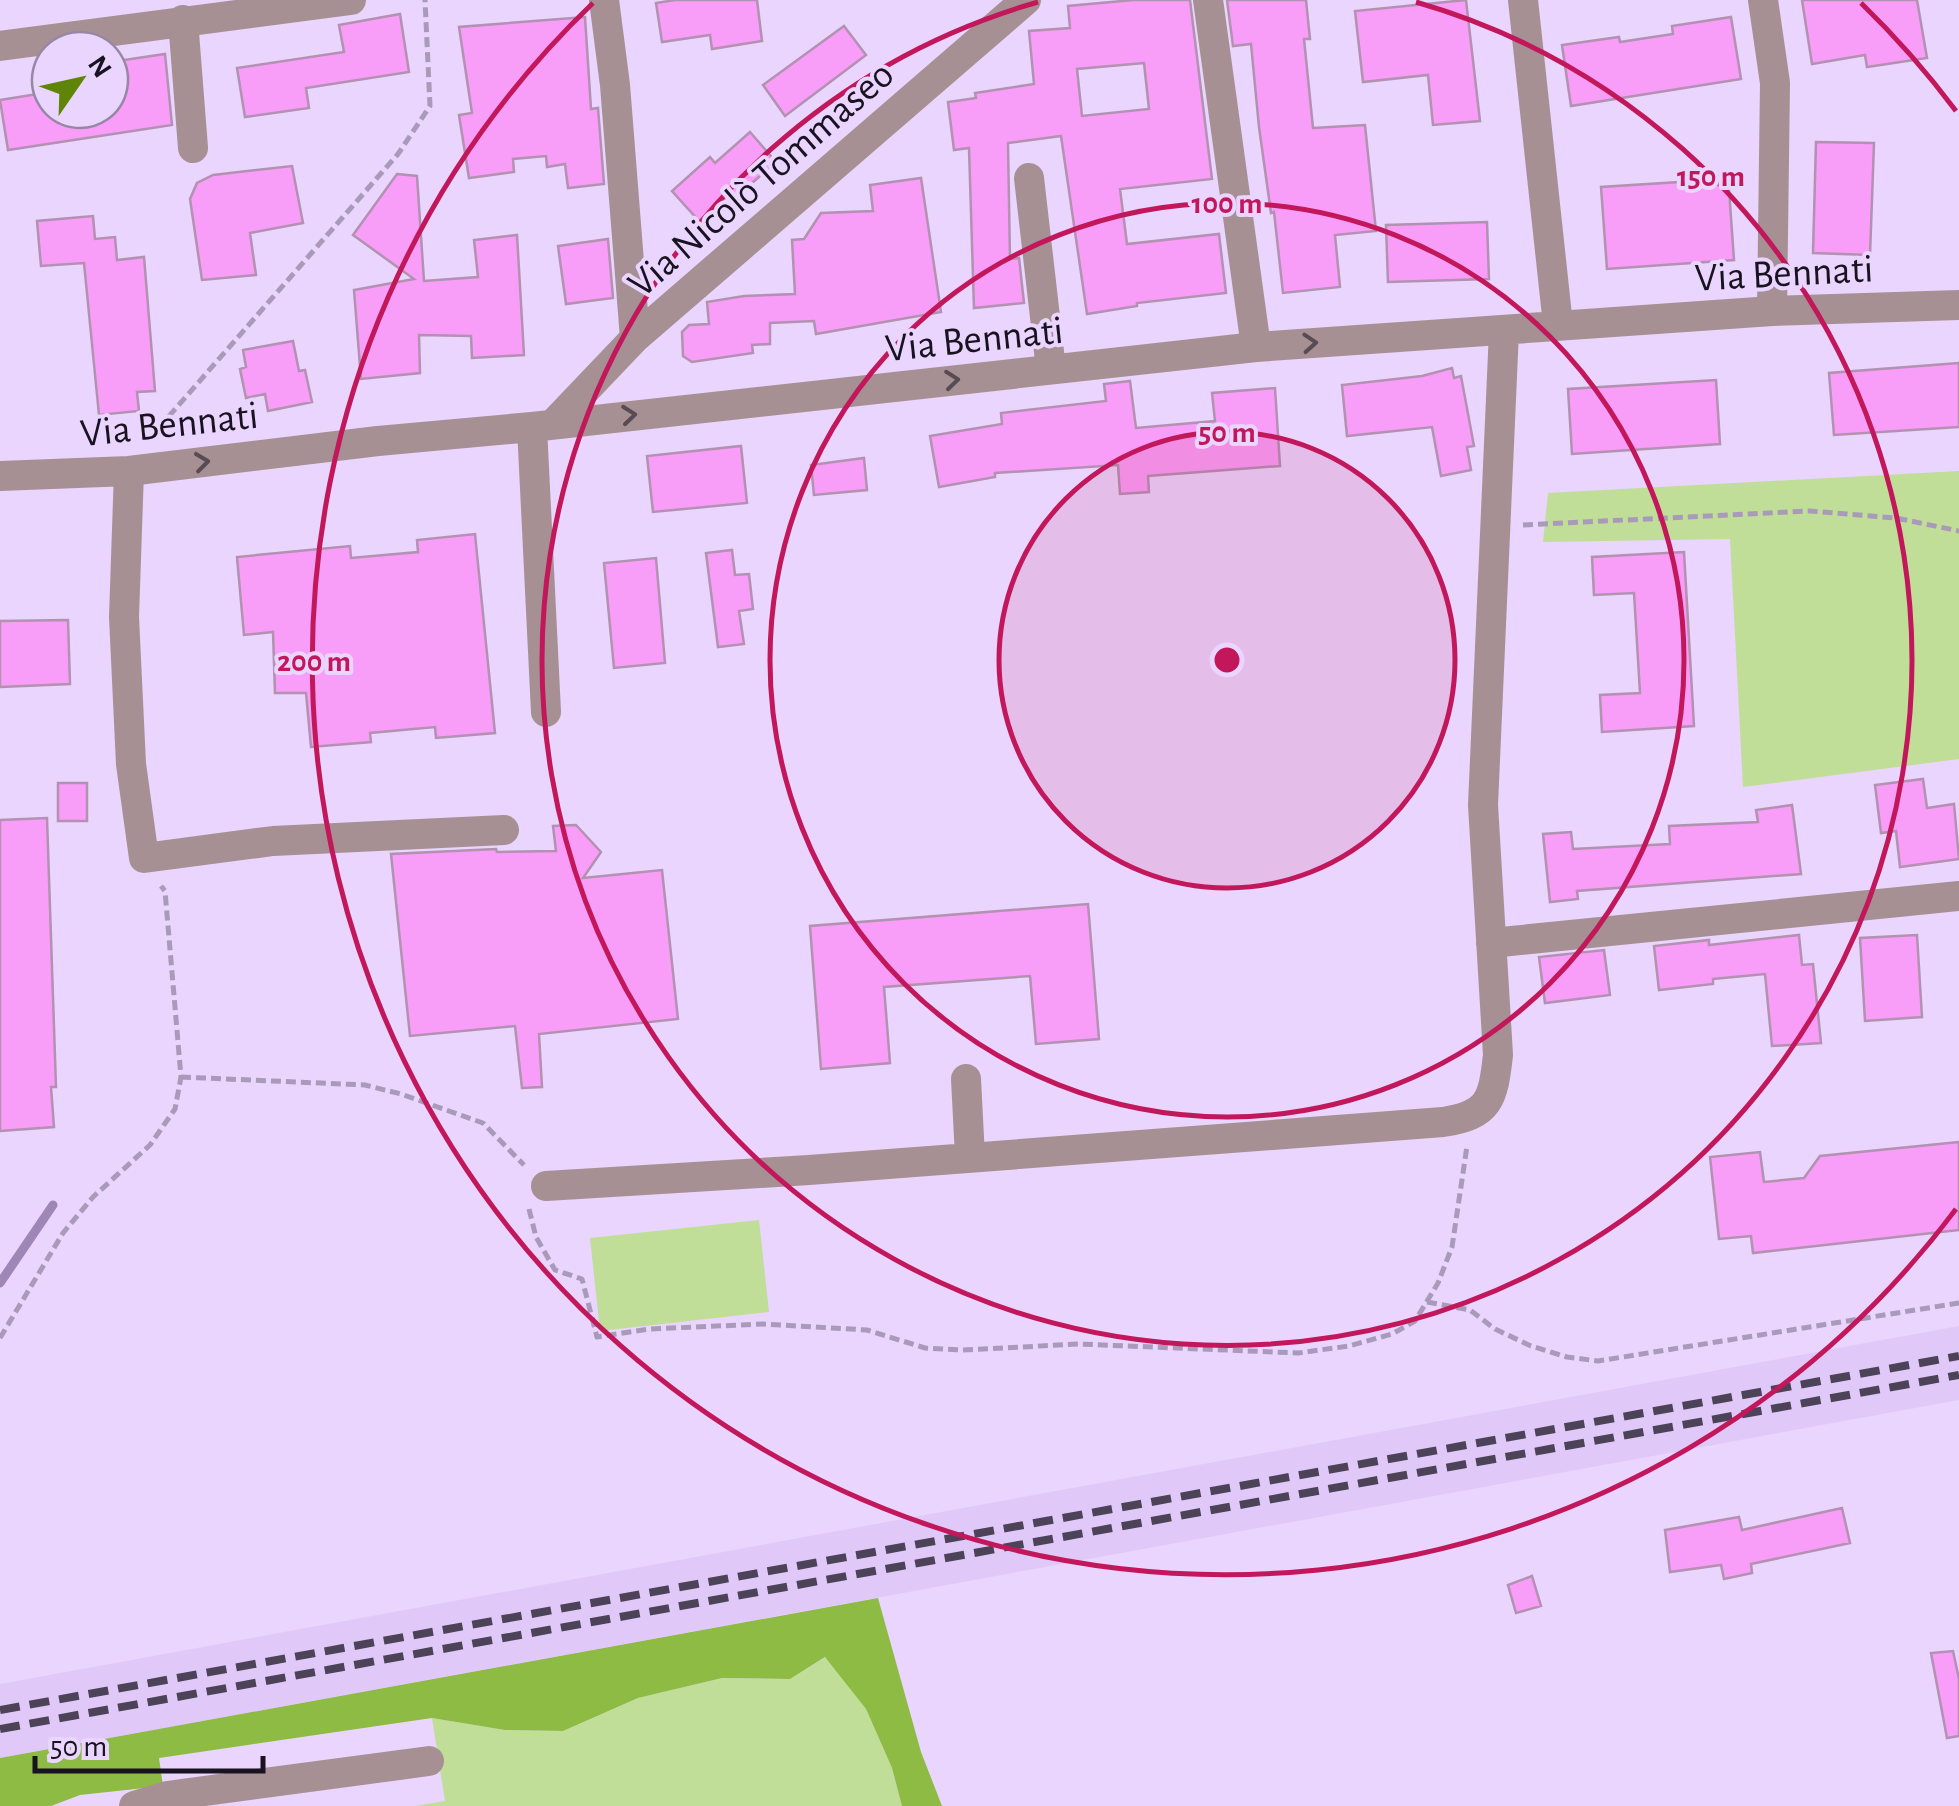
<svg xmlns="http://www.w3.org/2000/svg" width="1959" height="1806" viewBox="0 0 1959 1806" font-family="'Alegreya Sans',sans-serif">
<rect width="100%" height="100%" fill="#e9d5fd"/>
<path fill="#e0c9f8" d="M1959,1326v74l-1959,358v-74z"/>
<path fill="#c0de98" d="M1959,471v288l-216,28 -13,-248 -187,3 5,-49z
M759,1220l10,92 -169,19 -10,-93z
M826,1657l40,52 26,59 10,38h-487l30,-5 -13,-83 73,12 58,1 75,-33 84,-20 68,1z"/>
<path fill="#8ebb43" d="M878,1598l43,154 21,54h-40l-10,-38 -26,-59 -41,-52 -35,22 -68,-1 -84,20 -75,33 -58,-1 -73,-12 -273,40 4,28 -83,9 -29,11h-51v-48z"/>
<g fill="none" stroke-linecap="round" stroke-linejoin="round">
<path stroke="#9e86b6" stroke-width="9" d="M0,1283l53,-78"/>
</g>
<path fill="#f99ef8" stroke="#b291b1" stroke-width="2.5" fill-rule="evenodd" d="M675,0h82l5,41 -50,8 -2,-14 -48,7 -6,-39z
M1133,0h57l22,179 -92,10 7,55 92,-10 7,59 -89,10v3l-50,8 -26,-178 -53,7 2,116 9,-1 5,45 -50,5 -5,-160 -15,2 -6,-48 28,-4 -1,-5 59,-9 -5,-53 41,-3 -2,-22zM1144,63l5,46 -67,7 -5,-47z
M1227,0h79l4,39h-6l9,89 52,-3 11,106 -41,4 5,52 -57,6 -9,-81 -3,1 -12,-86 -8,-83 -18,2z
M1466,0l14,121 -47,4 -5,-50 -65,7 -8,-71z
M1802,0h115l10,58 -60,9 -2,-12 -53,9z
M400,14l9,58 -103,16 3,20 -64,9 -8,-49 107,-16 -5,-27z
M585,17l6,92 7,-1 6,76 -36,4 -3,-24 -18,3 -1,-11 -33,3 1,13 -45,6 -10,-63 13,-2 -13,-86z
M1731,17l10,62 -170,27 -9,-61 57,-8 1,5 53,-8 -1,-8z
M844,26l22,29 -81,61 -22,-31z
M165,54l7,71 -164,25 -8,-50 50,-8v18h60v-48z
M750,132l26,30 -41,36 -4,-5 -32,28 -27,-30 38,-34 5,6z
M1816,142l58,1 -4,112 -57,-2z
M292,166l11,57 -53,10 6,42 -54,5 -12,-81 7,-16 16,-8z
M397,174l20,2 7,105 54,-4 -4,-37 43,-5 7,120 -52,3 -1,-22 -52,-1 1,38 -59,6 -7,-89 60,-11 -61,-44z
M1728,175l6,85 -127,9 -6,-82 78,-5v-4z
M921,178l20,134 -125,22 -2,-13 -44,2v21l-18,1 1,8 -61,9 -9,-6 -1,-24 7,-7 20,-1 -2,-22 37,-6 51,-2 -3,-54 12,-1 17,-26 52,-2 -3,-26z
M93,216l2,23 20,-2 2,23 27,-3 11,134 -18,1 2,19 -40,4 -15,-152 -43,3 -4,-45z
M1487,222l2,57 -101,3 -2,-57z
M608,239l5,59 -47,6 -8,-58z
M293,341l6,30 6,-1 7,32 -44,9 -3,-17 -19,4 -6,-29 6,-2 -3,-17z
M1959,363v64l-125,8 -5,-62z
M1452,368l2,10 7,-2 13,70 -7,1 4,23 -30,6 -9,-49 -85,9 -5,-51 80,-9z
M1716,380l4,64 -148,10 -4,-65z
M1130,381l6,47 79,-7 -3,-28 63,-5 5,78 -132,10 1,16 -29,2 -2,-29 -123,8v4l-56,10 -9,-51 72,-12 -1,-11 105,-12 -2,-17z
M741,446l6,57 -94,9 -6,-56z
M864,458l3,32 -53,5 -3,-30z
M475,534l20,199 -59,5 -1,-11 -65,6 1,9 -60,5 -5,-54h-31l-2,-61 -29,3 -7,-78 113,-11 1,12 67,-6 -1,-12z
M732,550l3,25 14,-1 4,35 -14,2 5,33 -26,3 -12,-94z
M1684,552l10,174 -92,6 -2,-37 40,-2 -6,-100 -40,2 -2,-38z
M656,558l9,105 -51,5 -10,-105z
M68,620l2,64 -70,3v-66z
M1923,779l4,29 27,-4 5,55 -59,8 -4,-36 -15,2 -6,-48z
M58,783h29v38h-29z
M1792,805l9,69 -224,17 1,8 -28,3 -7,-68 28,-2 2,17 97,-5 -1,-18 89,-4 -2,-12z
M47,818l9,269h-5l3,40 -54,4v-311z
M576,825l25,27 -18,26 79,-8 16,149 -139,15 3,53 -20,1 -7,-62 -105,10 -19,-182 105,-5 1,3 59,-1 -3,-25z
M1088,904l11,135 -63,5 -6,-68 -146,11 6,76 -69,6 -11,-143z
M1799,935l3,30 11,-1 8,79 -49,3 -7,-72 -52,5v5l-54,6 -5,-44 55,-6v5z
M1917,935l5,82 -57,4 -5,-83z
M1604,950l6,45 -65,8 -6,-46z
M1959,1142v88l-206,23 -2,-17 -32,3 -9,-82 50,-5 4,30 40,-4 16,-22z
M1842,1508l8,35 -99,21 1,9 -28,6 -3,-14 -51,7 -5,-42 74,-13 3,13z
M1532,1576l9,30 -25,7 -8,-28z
M1953,1651l6,28v57l-12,2 -16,-85z"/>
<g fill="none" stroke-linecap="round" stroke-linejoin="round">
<path stroke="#aa9aba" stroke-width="5" stroke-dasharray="10 5" stroke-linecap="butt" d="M149,439l249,-285 32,-48 -5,-106
M1523,525l287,-14 86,7 63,13
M181,1077l184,8 36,9 82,29 41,42
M529,1209l7,28 19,33 27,9 15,58 53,-8 113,-5 104,6 58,18 38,2 116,-6 219,9 51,-7 43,-12 23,-13 23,-38 14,-36 15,-101
M1427,1302l43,8 25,19 36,17 36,11 31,4 361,-58
M0,1338l63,-105 30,-36 57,-52 25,-36 6,-32 -16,-186 -4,-5"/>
<path stroke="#a69093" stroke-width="30" d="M604,0l11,85 20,253
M1208,0l48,347
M1523,0l35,325
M1763,0l12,83 -3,228
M183,20l10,128
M0,46l351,-46
M1029,178l22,191
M553,424l82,-86 391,-338
M532,427l14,285
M129,471l-5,146 7,147 13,94 129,-17 231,-11
M0,476l129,-5 249,-30 154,-14 724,-80 516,-36 187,-6
M1491,943l468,-47
M966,1079l4,78
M546,1186l263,-16 634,-48c47,-7 50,-23 55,-67l-15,-250 21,-474
M134,1806l33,-10 262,-35"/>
<path stroke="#4d4358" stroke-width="8" stroke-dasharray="20 10" stroke-linecap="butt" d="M0,1710l1959,-354
M0,1729l1959,-354"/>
</g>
<defs><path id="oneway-chevron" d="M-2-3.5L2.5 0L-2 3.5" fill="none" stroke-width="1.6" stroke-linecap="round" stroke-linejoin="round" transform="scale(2.5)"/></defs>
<g stroke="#584b54">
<use href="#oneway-chevron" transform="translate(1310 343) rotate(-4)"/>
<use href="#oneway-chevron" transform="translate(952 380) rotate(-6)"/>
<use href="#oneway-chevron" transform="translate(629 415) rotate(-6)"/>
<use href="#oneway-chevron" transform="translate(202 462) rotate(-7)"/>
</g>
<circle cx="1227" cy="660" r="228" fill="#c2185b" fill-opacity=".12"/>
<g fill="none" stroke="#c2185b" stroke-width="5">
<circle cx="1227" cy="660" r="228"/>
<circle cx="1227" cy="660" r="457"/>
<path d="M1416 2A685 685 0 1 1 1038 2"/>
<path d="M1956 1209A913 913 0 1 1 593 3M1861 3A913 913 0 0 1 1956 111"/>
</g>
<g text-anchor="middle" stroke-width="8" stroke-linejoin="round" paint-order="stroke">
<g font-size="40" fill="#191220" stroke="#e9d5fd">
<text transform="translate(760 178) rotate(-41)" y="14">Via Nicolò Tommaseo</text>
<text transform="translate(1784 272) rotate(-3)" y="14">Via Bennati</text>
<text transform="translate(974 338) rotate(-6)" y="14">Via Bennati</text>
<text transform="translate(169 423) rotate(-6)" y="14">Via Bennati</text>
</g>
</g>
<circle cx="1227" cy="660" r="15" fill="#c2185b" stroke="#e9d5fd" stroke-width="5"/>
<g font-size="30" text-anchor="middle" font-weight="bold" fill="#c2185b" stroke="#e9d5fd" stroke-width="8" stroke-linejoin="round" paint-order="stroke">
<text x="1711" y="186">150 m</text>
<text x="1227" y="213">100 m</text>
<text x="1227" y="442">50 m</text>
<text x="314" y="671">200 m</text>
</g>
<g transform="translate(80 80) rotate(56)"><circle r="48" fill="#e9d5fd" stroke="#9687a5" stroke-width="2.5"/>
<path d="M0-8L18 38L0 25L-18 38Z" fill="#5e8507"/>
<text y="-15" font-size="28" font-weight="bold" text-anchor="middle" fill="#191220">N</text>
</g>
<path d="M35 1756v15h228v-15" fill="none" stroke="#191220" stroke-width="5"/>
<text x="50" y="1756" font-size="30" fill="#191220" stroke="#e9d5fd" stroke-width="8" paint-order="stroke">50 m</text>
</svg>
